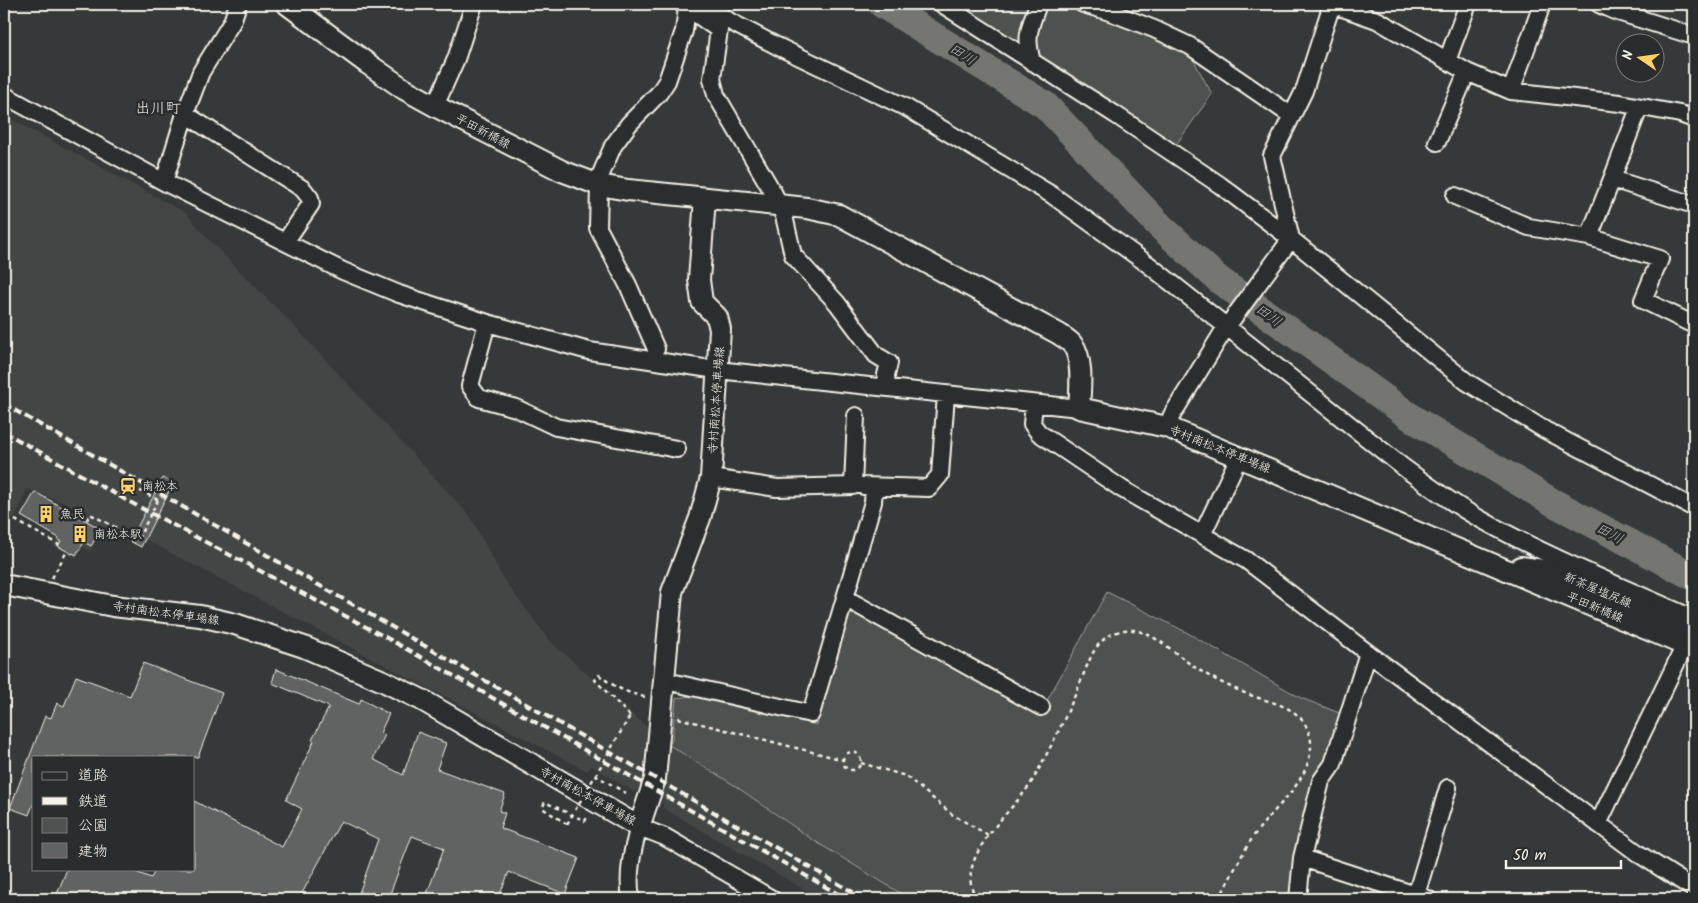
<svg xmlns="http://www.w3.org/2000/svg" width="1698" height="903" viewBox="0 0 1698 903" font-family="Kalam,'Klee One',sans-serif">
<rect width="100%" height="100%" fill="#363939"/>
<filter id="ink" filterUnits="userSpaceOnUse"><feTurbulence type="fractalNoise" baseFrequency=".02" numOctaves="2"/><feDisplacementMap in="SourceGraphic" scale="10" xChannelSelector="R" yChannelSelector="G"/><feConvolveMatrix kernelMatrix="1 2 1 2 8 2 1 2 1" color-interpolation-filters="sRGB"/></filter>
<g filter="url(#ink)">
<path fill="#434645" d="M4,115l182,98 23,27 85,86 176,190 34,64 45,60 105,93 -10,53 -10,6 -42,-26 -5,5 -441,-231 -5,8 -37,-19 -14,22 -7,-4 -7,11 -23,-13 23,-38 -49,-18 -12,29 -9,-5 -2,3z
M669,745l65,40 79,55 97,59h-89l-158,-91 -2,-11z"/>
<path fill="#4e514f" stroke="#a1a19c" d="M952,4h82l-10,46z
M1041,4h36l111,46 24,44 -39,55 -135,-89 -4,-8z
M1107,592l79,40 115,66 41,16 -50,185h-382l-97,-59 -79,-55 -65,-40 3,-5 4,-42 17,-2 124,29 33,-111 4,-4 185,105z"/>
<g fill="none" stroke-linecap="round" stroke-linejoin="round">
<path stroke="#757572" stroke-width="28" d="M882,4l163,101 115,121 59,54 196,140 139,83 140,74"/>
</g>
<path fill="#616362" stroke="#f4f1e8" d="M163,478l10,5 -32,64 -11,-6z
M35,492l66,37 -10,17 -7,-4 -8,13 -3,-2 -1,1 -14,-8 3,-5 -3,-1 1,-2 -38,-22z
M143,663l79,30 -24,64h-164v45l-5,13 -19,-7 35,-92 6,2 6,-15 7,3 12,-30 54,20z
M276,669l83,35 2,-5 28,15 -9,19 5,2 -12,24 30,16 15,-43 28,11 -9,26 68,25 -6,17 6,2 -5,15 79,30 -14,36 -56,-22 -11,27h-73l19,-51 -32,-12 -24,63h-31l21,-60 -37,-18 -42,78h-244l12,-30h61l23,9 5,-9h38v-68l88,46 20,-38 -16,-9 28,-59 -2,-1 17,-33 -57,-24z"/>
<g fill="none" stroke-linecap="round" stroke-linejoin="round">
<g stroke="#f4f1e8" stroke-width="20">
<path id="minor" d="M682,4l37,26 -7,49 4,16 58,99 10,22 9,39 44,48 39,52 13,8 -3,12 1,13
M705,4l24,17 48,25 130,62 145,87 97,70 254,202c26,19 51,38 79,53 68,38 141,67 212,99
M942,4l174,111 104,70 71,54 176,143 78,48 149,78
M1083,4l27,8 44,17 36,17 102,70
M1331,4l46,16 90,52 44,19 109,12 60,11 14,5
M1599,4l16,7 79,25
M1447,61l21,-57
M1032,62c-7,-26 -3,-33 6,-58
M1511,91l29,-81
M4,95l160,87 179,89 56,23 92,30 98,27 128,19 362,38
M435,106l21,-47 18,-55
M185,114l118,75 7,9 1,6 -26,38
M1437,142l30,-70
M1612,179l27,-71
M164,182l21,-68 16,-42 31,-50 6,-18
M1455,196l74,31 60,10 71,22 -17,41 51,25
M1589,237l23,-58 82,26
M487,323l-17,63 9,12 37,10 40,19 121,22
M656,349l-28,-64 -30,-57 1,-43 2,-11 12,-28 16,-22 30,-31 8,-12 17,-50 3,-23
M1034,404l-2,20 7,9 83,56 124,71 122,93 271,201 55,35
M1167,427l5,-12 51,-83 68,-93 -19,-83 32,-65 28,-87
M711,478l66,10 76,-2 3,-70
M863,486l66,2 11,-13 6,-80
M1202,535l37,-78
M845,598l196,109
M665,683h10l136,31 62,-212 1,-15
M1598,824l87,-179
M1302,858l126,41
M1416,895l32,-107
M631,899c-4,-25 1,-48 8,-72l26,10 107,62
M1298,899l4,-41 19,-77 12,-17 35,-111"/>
</g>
<g stroke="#f4f1e8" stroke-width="24">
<path id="major" d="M287,4l81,60 36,25 31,17 127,65 37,14 29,5 179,18 32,7 220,119c4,3 10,6 13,10 12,14 8,47 7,64l88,19 527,222
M1521,567l29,4 18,6 126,55
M4,585l109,21 87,10 35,8 69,23 79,34 39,19 217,127 16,-48 17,-187 28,-74 11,-40 9,-149 -3,-12 -15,-15 -3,-22 6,-82"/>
</g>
<path stroke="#f4f1e8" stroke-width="2.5" stroke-dasharray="4 4" stroke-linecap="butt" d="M133,487l25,13
M87,520l3,-6 48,25
M4,523l4,-7 51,29
M52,578l15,-27
M630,716l-35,-36 4,-5c15,12 28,18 46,22
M678,718l166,42
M843 761a9 9 0 1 1 18 0a9 9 0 1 1-18 0Z
M861,763l45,13 47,39 35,20
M595,775l31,18
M567,824l-25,-16 3,-6 40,19 3,-5
M977,899c-25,-37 29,-82 49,-109 7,-9 12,-19 17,-29 12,-22 23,-45 33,-68 6,-14 11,-29 18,-42 3,-5 10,-13 16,-16 4,-2 9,-4 14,-5 26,-4 55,28 75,40 16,10 33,18 51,25 15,6 32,8 45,18 9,7 15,18 16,29 1,37 -32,61 -53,88 -15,20 -27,47 -39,69"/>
<use href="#minor" stroke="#2a2d2e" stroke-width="16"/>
<use href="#major" stroke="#2a2d2e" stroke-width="20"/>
<path stroke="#f4f1e8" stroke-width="4" stroke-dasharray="8 4" stroke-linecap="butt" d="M4,404l861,495
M4,432l122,68 261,138 460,261"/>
<path stroke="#f4f1e8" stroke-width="2.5" stroke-dasharray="4 4" stroke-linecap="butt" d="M138,539l20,-39
M567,824l63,-108"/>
</g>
</g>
<defs>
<g id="station-bare" transform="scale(1.35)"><path d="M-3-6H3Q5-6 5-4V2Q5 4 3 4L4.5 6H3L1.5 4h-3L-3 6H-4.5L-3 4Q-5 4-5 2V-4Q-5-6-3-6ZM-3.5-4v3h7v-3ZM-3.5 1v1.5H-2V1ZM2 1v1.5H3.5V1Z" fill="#ffd166" stroke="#2a2d2e" stroke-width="2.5" paint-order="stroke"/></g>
<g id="building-bare" transform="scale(1.35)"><path d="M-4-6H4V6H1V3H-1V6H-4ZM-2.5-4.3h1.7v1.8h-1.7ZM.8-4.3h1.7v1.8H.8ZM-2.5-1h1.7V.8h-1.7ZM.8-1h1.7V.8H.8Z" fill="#ffd166" stroke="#2a2d2e" stroke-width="2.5" paint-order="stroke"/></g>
</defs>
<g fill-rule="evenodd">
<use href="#station-bare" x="128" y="486"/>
<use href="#building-bare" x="46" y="514"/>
<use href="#building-bare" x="80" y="534"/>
</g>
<g text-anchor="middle" stroke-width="5" stroke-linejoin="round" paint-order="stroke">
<g font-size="12" fill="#f4f1e8" stroke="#2a2d2e">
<text transform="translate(483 131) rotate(28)" y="4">平田新橋線</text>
<text transform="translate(716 400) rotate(-86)" y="4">寺村南松本停車場線</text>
<text transform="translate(1220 449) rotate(22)" y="4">寺村南松本停車場線</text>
<text transform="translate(1598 590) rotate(23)" y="4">新茶屋塩尻線</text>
<text transform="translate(1595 607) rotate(23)" y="4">平田新橋線</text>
<text transform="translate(166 613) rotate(8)" y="4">寺村南松本停車場線</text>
<text transform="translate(588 796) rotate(29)" y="4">寺村南松本停車場線</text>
</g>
<g font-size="12" fill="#f4f1e8" stroke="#2a2d2e" text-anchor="start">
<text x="142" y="490">南松本</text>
<text x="60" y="518">魚民</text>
<text x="94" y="538">南松本駅</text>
</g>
<g font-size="14" font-style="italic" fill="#b4b3ad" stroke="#2a2d2e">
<text transform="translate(963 54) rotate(32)" y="5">田川</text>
<text transform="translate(1269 315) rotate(36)" y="5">田川</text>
<text transform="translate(1610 533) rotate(28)" y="5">田川</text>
</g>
<g font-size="15" fill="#f4f1e8" stroke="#2a2d2e">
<text x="158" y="113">出川町</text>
</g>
</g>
<rect width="1698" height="903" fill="none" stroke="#2a2d2e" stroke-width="20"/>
<rect x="10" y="10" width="1678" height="883" fill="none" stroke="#f4f1e8" stroke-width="2" filter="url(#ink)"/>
<rect x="32" y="756" width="162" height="115" fill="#2a2d2e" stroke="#7b7b78"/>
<rect x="42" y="772" width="25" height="8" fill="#2a2d2e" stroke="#7b7b78"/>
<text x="78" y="780" font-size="15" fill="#f4f1e8">道路</text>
<rect x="42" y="797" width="25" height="8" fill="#f4f1e8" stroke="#7b7b78"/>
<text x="78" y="806" font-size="15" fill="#f4f1e8">鉄道</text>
<rect x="42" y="818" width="25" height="15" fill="#4e514f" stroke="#7b7b78"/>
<text x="78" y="830" font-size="15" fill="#f4f1e8">公園</text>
<rect x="42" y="843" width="25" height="15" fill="#616362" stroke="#7b7b78"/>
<text x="78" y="856" font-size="15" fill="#f4f1e8">建物</text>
<g transform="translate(1640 58) rotate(283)"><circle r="24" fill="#2a2d2e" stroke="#7b7b78"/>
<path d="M0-4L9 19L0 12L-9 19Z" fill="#ffd166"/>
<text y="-8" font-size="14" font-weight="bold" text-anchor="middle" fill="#f4f1e8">N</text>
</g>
<path d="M1506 860v8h115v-8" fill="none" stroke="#f4f1e8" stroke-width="2.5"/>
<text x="1513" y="860" font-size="15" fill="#f4f1e8" stroke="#2a2d2e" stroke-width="4" paint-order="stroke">50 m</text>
</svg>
